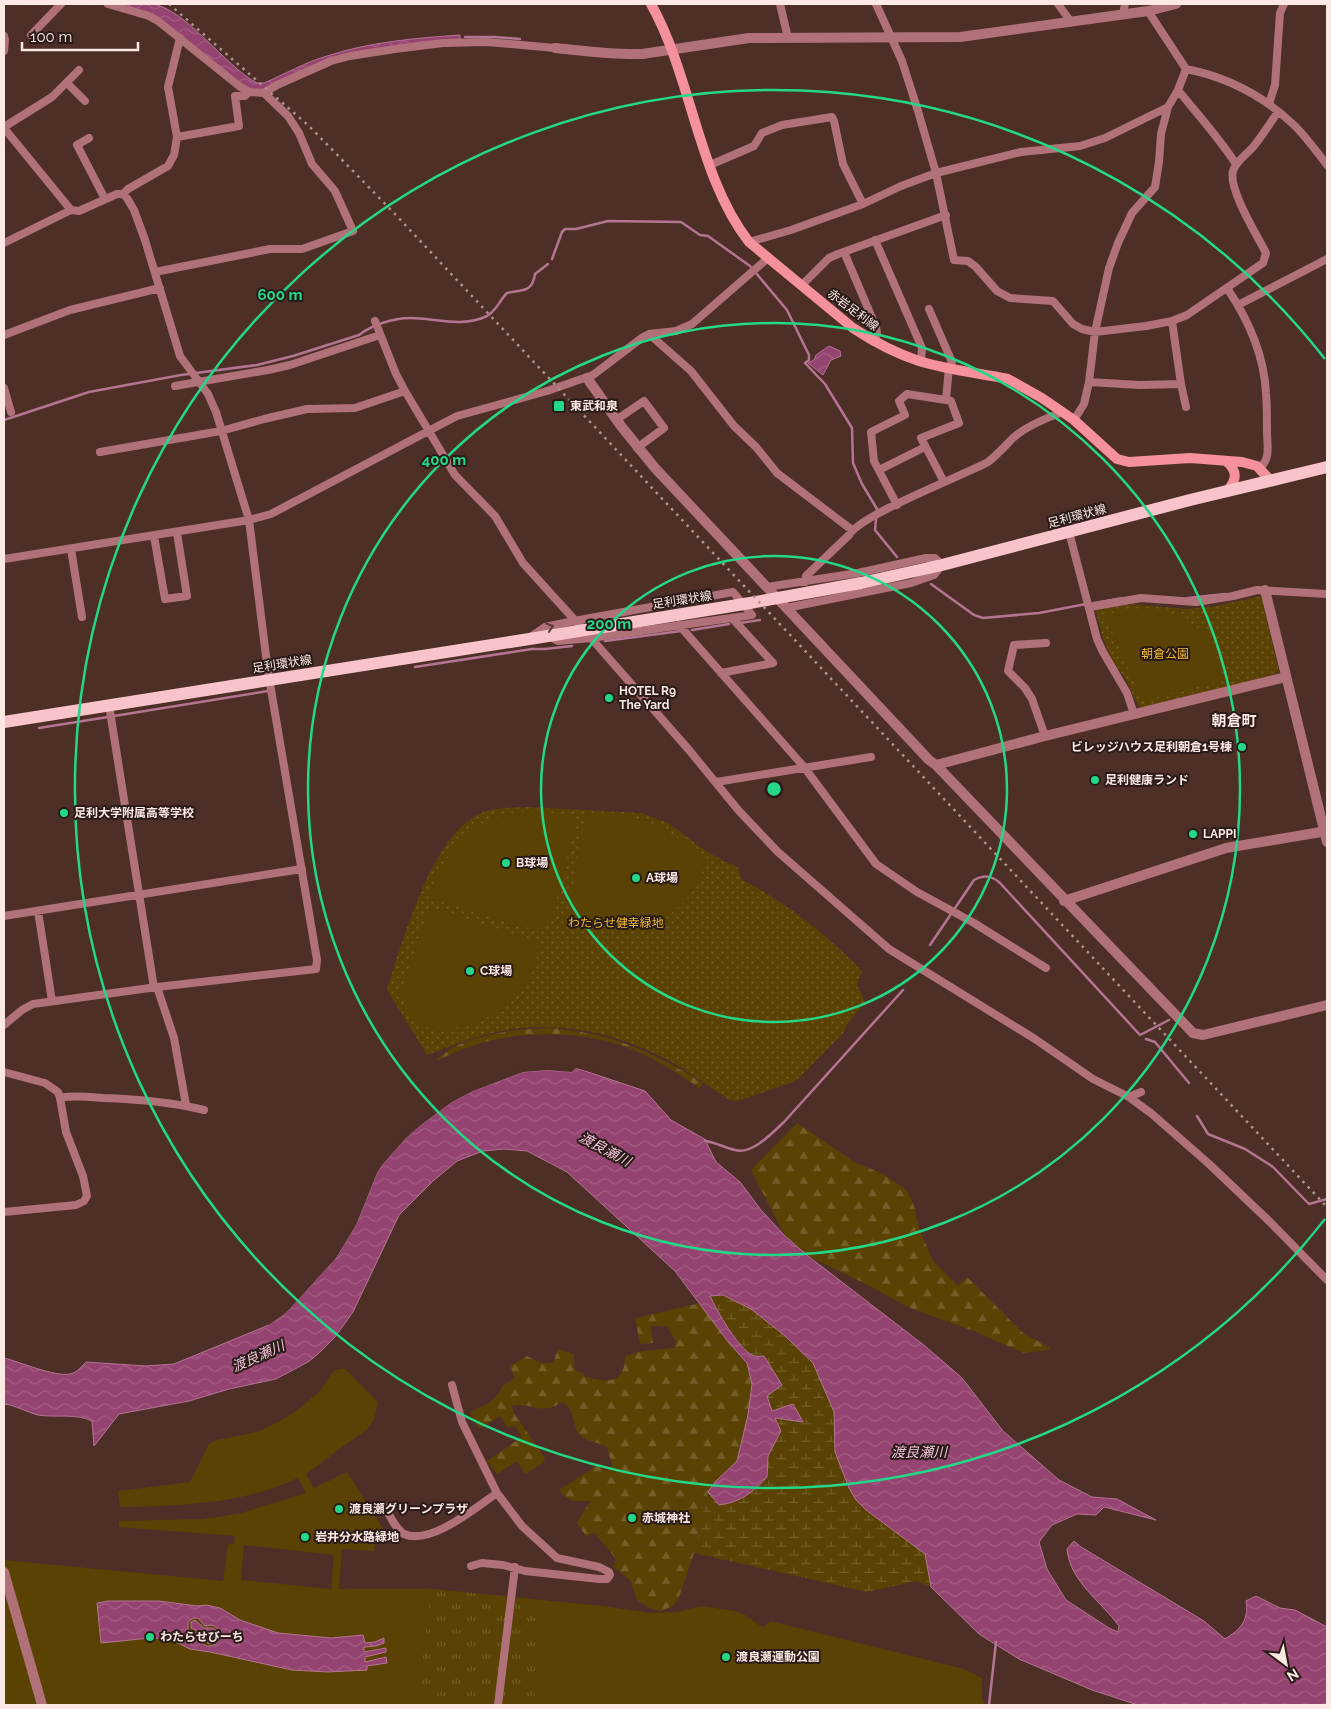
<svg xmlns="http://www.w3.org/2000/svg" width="1331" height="1709" viewBox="0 0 1331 1709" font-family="Raleway,'Noto Sans JP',sans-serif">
<defs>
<pattern id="grass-tufts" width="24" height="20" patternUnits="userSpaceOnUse" patternTransform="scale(1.25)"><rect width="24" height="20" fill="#5a4204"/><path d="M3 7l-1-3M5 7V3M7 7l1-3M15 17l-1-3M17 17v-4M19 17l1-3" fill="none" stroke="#735d28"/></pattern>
<pattern id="forest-firs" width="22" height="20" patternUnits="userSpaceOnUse" patternTransform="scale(1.25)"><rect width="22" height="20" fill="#5a4204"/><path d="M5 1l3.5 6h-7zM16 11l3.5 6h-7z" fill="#735d28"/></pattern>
<pattern id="wetland-marsh" width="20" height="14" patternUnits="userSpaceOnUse" patternTransform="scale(1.25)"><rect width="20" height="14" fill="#5a4204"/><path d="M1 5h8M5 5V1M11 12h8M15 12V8" fill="none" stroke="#735d28"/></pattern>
<pattern id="park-dots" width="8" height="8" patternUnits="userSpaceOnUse" patternTransform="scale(1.25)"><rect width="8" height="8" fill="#5a4204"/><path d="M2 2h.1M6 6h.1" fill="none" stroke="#735d28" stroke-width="1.8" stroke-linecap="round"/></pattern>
<pattern id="water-waves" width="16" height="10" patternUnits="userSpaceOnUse" patternTransform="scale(1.25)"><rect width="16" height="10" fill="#954370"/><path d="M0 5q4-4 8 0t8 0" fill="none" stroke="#a55e84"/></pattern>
</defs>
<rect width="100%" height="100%" fill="#4d2f27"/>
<path fill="url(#grass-tufts)" d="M406,1589h27l128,13 81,103h-226l13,-98z"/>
<path fill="url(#forest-firs)" d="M548,1028c63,5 102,22 155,55l-4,5c-23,-16 -46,-31 -73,-41 -43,-16 -107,-17 -151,-2 -13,4 -26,10 -39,16 22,-26 80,-32 112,-33z
M797,1123l57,39 29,12 24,16 7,16 5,22 14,33 25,25 9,-9 56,56 29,16 -28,4 -48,-21 -66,-24 -44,-24 -58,-28 -23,-20 -34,-66z
M700,1303l29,40 18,20 5,21 -4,31 -11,46 -22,21 -7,10 -14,61 -16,47 -6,6 -10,5 -13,-3 -12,-8 -6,-19 -18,-15 3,-7 -22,-27 -8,4 -9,-13 13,-22c-16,0 -21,2 -31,-11l39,-25 7,6 5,-2 2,-4 -5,-18c-8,-5 -23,-5 -29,-14 -6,-11 -2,-23 -16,-31 -22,15 -30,-1 -50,4l1,6 32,46 -2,5 -18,11 -8,-13 -20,13 -10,-13 35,-24 -8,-12 -6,3 -8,-12 -21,13 -9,-17 19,-9 11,-11 2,-6 13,-8 -5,-12 17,-10 14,7h12l5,-14 16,5v16l9,3 1,3c22,7 41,9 41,-20l18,-5 31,-3 2,-6 -9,-16h-17l3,17 -13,1 -5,-26z"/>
<path fill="url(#wetland-marsh)" d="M723,1295l28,14 33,26 29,28 21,49 1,40 21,48 10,10 59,44 6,33 -14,-6 -50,11 -173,-39 14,-61 11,13 48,-28 1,-21 13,-25 -6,-13 27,4 -29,-11 -6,-15 15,-11 -28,-29 -9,-6 -27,-35 -8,-19z"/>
<path fill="url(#park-dots)" d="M1261,596l18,75 -3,3 -136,35 -15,-31 -13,-18 -9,-22 -7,-26 1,-2 35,-6 54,5 25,-2z
M526,807l115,6 27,10 39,29 31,16 3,11c46,24 85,55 121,92l-5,14 8,17 -19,24 -1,5 -49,50 -58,20 -9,-1c-20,-14 -40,-28 -61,-40 -55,-29 -119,-42 -180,-26 -21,5 -41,14 -61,21l-40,-65c16,-49 43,-150 90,-175 14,-8 34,-7 49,-8z"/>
<path fill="#5a4204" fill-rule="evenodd" d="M1142,608c23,1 35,7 54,19 6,4 14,9 17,16 5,11 6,26 9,38l-63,15 -10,6 -8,-4 -35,-80 2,-4z
M516,812c19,0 37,0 56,4l4,8 -23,91 -7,9 -11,6 -101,-31 -3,-7c16,-41 39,-72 85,-80z
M592,813c39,-5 86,21 115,46 -6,12 -11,29 -19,38 -34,40 -76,39 -121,24l16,-94 4,-10z
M433,908l106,34c-1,6 -2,13 -3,19 -10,40 -57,69 -97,68 -7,0 -15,-3 -22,-4l-17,-29 28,-85z
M339,1369h6l33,33 -4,18 -7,9 -61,45 8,14 33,-16 42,66 -13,-1 -2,14 -32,-2 -3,40h94l-4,18 -13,98h-412v-145l219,21 5,-37h6l1,-8 -116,-9v-6l83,-2 36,-5 68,-21 -8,-15c-55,26 -118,28 -178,29l-2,-16 72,-9 19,-38 7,-4 41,-8 21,-10 18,-11 23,-19 14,-20zM244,1545l90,10 -3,34 -90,-9z
M540,1600l63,6 47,7 28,-1 23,-6 34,5 10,4 17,12 4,-2 4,-4 194,48 18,9v19l2,8h-450z"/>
<path fill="url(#water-waves)" stroke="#b47592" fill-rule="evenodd" d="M113,4c13,0 27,-2 39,0 33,4 74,63 105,79h7c21,-9 42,-21 63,-27 42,-14 89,-18 133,-21v5l-104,14 -87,35 -20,1 -90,-71z
M829,346l11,5 1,5 -10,4 -8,15 -15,-12 6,-3 2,-5z
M576,1068l69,23 26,29 35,20 2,6 8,16 24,20 21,28 24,26 23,20 117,90 37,32 41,53 56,49 33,17 25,2 39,21 -52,-13 -8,8 -19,-1 -25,11 -13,17 8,27 19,31 43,28 9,4 1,-6c-18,-25 -49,-44 -52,-77l7,-8 7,6 123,74 21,18c16,-10 24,-19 21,-38l10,-5 24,12 15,2 32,17v78h-189l-46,-15 -73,-31 -40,-25 -48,-47 -6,-33 -59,-44 -10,-10 -7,-12 -14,-36 -1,-40 -21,-49 -29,-28 -33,-26 -28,-14 -13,1c7,15 28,52 42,59 4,2 8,1 12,1l18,29 -15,11 5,15 21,-7 10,18 -28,-4 6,13 -13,25 -1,21c-13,15 -28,26 -48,28l-11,-13 7,-10 22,-21 11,-46 4,-31 -5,-21 -18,-20 -54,-72 -108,-99 -40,-21 -23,-2 -21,2 -26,10 -24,20 -34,34 -46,97 -18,25 -18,18 -9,7 -32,17 -47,10 -40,12 -70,13 -25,32 -2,-25c-16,-8 -36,-3 -54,-6 -12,-3 -23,-10 -34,-11v-46c16,4 51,19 66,16 7,-1 12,-8 16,-12l60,4 28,-2 95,-39 18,-13 49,-54 20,-33 21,-52 5,-8 24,-27 15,-13 31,-23 21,-11 50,-19 24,-2 25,2z
M108,1601h51l38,5 9,-1 14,3 20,12 38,13 53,5 32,-3 2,8 10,-1 9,-4v5l-8,3 -12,1v5l22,-4v4l-21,5v5l21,-5 1,6 -20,3v4l-39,2 -36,-2 -82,-18 -20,-3 -20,-10 -20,-1 -49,5 -4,-40zM193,1618h5l7,8 7,-1 5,3 4,8 -5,8c-16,7 -11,-5 -20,-11 -2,-1 -5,-2 -8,-4v-7z
M195,1620l9,8h8l4,2 2,8c-2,6 -7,7 -13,4l-5,-10 -9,-4v-6z"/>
<path fill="#4d2f27" d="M576,1065l48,16 -48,-13 -4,4 -25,-2 -24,2 -50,19 -21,11 -31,23 -15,13 -24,27 -5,8 -21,52 -20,33 -49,54 -18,13 -1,-3 17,-12 50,-54 19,-32 21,-52 5,-8 24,-28 15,-13 32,-23 21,-11 26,-10 24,-9 25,-2 24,1z"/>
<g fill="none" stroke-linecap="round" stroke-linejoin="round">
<path stroke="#b47592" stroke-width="2.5" d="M465,37h30l25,2
M552,259l10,-27 3,-3h11l32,-8 73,1 19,13 8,1 42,30 37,44 22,45v5l-4,3 20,21 27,44 1,35 9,21 15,25 -2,21 22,27
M4,420l85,-28 92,-17 76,-10 36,-9 66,-21c13,-10 34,-17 51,-17 25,0 52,10 77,-2 10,-6 12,-15 20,-23 14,-4 25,1 28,-19l13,-10
M931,584l43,31 9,3 56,-5 47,-9
M1188,598l37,-4
M1094,603l29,-5
M740,623l20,-3
M692,630l37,-6
M605,641l76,-10
M415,667l117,-18h13l27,-3
M114,716l154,-25
M39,728l69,-11
M930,945l44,-65c10,-5 17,-5 26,3l140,152 29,-15
M1146,1039l9,3 34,41
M1197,1116l11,18 37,15 28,18 36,37 18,-5
M705,1141c10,1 20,7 30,9 17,5 37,-17 49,-28l119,-132
M989,1705l7,-63"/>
<path stroke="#b17179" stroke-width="8" d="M108,4l41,12 9,5 81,65 10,6 15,1 13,-8 54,-24 19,-5 45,-7 48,-6 44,-1 68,6
M780,4l8,34
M876,4l26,57 16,50 18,62 18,87 14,1 8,6 21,24 13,7 43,3 20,23 9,5 13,3 51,-6 26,-5 15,-6 76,-52 3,-10c-9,-18 -38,-64 -33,-82 3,-10 14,-17 20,-24 9,-11 17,-24 25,-35
M1058,4l13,18
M1123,14l2,-10
M31,35l30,-31
M4,36l1,4 -1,11
M1186,69c41,8 78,27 109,57 11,11 22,26 32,39
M67,83l18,18
M1178,90c20,25 41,48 58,74
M1269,104l6,-19 5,-72 4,-9
M4,127l48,-30 27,-27
M4,128l67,82 8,1 38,-17h6l5,-5 40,-23 6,-11 3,-18 -9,-50 12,-49
M177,137l62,-11 -4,-30h10l4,-4
M89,138l-12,7 28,54
M710,165l44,-19 8,-13 20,-8 50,-8 2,4 9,43 20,40
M875,240l47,108 -1,13
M749,242l42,-12 72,-26 38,-18 35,-13 85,-21 59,-6 25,-8 63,-31
M4,243l67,-33
M844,252l32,75 1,6 -3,9
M155,272l115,-23h32l51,-18 -18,-40 -23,-27 -13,-31 -11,-17 -24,-23
M802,285l27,-27 9,-4 108,-39
M1227,288c21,31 37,67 39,105 1,13 1,26 1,39 0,13 4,26 -7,36
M1238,305l89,-46
M929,309l23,53 -3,5 -3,33 5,1 8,22 -38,15 23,44
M375,321l21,53 9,17 50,84 40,41 28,47 68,75 98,112 50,61 39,41 111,97 146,90 58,40 36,18 23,17 56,49 61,58 58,59
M1172,321l9,63
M649,334l42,37 43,55 22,21 21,26 75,57
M4,335l66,-25 90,-22
M1089,382l50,3 42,-1 5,23
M175,386l93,-16 22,-5 90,-30
M4,388l7,24
M616,420l28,-19 20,27 -27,20
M1074,420l10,-16 5,-22 6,-50 14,-64 9,-25 14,-30 23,-26 4,-25 2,-28 7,-27 10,-17 8,-21 -38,-58
M100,452l121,-21 43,-12 43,-10 48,-1 50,-17
M879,470l46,-23
M897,505l-23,-44 -3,-29 34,-17 -6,-14 8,-7 39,6
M1069,532l28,107 6,13 24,41 7,21
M154,536l11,63 22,-3 -10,-63
M71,549l11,68
M4,559l245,-39 22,-6 186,-98 90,-25 46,-16 50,-38 6,-3 27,-3 16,-7 76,-66
M805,582l1,-6 43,-41c11,-20 113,-59 139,-73 9,-7 17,-16 25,-24 12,-11 35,-21 50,-26
M767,587l91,-14 68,-15h9l7,7 -8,10 -23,8 -125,25
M1090,607l51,-9 55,4 37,-6 24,-6 70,4
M732,618l41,45
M679,625l125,142 72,97 41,28 57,31 72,45
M532,636l13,-9 29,-6 159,-29 19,23 -161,23 -33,3 -8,-4
M721,673l52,-10
M109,705l45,283
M1045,736l-13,-37 -7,-11 -17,-17 6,-26 32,-2
M716,782l155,-25
M38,911l14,90
M4,916l298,-47
M157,987l17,51 12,67
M4,1025l18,-15 11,-6 124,-17 159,-18 1,-9 -49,-288 -19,-152 -33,-108 -8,-18 -28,-38 -35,-116 -11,-30 -7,-12 -4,-4
M4,1072l41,11 13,9 2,6c14,-3 29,-1 43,0 34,1 68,4 101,12
M1129,1097l12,-5
M4,1212l72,-7 8,-4 3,-5 -4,-20 -17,-44 -6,-34
M452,1385l10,37 35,71 25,33 35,32 42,9 10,5 1,3 -3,4h-8l-74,-8 -22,-6 -21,-2 -11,3
M383,1505c6,8 12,24 21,29 26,12 71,-26 93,-41
M498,1705l17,-138"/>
<path stroke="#b17179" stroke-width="10" d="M555,48c29,3 58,7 87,6l107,-16 211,-1 188,-26 28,-7
M587,378l34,48 34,42 274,292 7,5 257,268 10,2 124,-30
M1265,590l62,252
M936,765l109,-29 241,-59
M1064,901l162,-53 101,-17
M4,1572l38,133"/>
<path stroke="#f5909d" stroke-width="10" d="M651,4c41,73 47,173 98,238l104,86c21,14 42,25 66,33 29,9 60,12 89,18l34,19 32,22 43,39 12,3 61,-4 52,4 15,4 14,15
M1226,461c12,10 11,19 1,30"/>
<path stroke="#f9c4c9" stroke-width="12" d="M4,722l544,-86 202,-33 111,-20 81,-18 248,-65 137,-33"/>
<path stroke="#ae958e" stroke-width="2.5" stroke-dasharray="2.5 5" stroke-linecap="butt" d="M169,4l140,122 85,87 933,994"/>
</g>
<defs><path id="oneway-chevron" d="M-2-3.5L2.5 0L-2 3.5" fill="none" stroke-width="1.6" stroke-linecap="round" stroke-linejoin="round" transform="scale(1.25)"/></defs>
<use stroke="#593939" href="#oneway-chevron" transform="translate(550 627) rotate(-18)"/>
<g fill="none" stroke="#23d886" stroke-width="2.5">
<circle cx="774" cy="789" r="233"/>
<circle cx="774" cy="789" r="466"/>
<path d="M1325 1219A699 699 0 1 1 1325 359"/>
</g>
<g fill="#23d886" stroke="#291b17" stroke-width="2">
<rect x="553" y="400" width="12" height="12" rx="2.5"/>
<circle cx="609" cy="698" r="5"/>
<circle cx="1242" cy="747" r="5"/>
<circle cx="1095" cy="780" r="5"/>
<circle cx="64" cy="813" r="5"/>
<circle cx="1193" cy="834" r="5"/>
<circle cx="506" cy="863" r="5"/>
<circle cx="636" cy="878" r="5"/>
<circle cx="470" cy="971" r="5"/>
<circle cx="339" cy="1509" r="5"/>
<circle cx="632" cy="1518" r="5"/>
<circle cx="305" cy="1537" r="5"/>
<circle cx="150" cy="1637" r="5"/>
<circle cx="726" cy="1657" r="5"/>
</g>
<g text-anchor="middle" stroke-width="4" stroke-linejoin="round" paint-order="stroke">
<g font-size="12" fill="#fde9e3" stroke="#291b17">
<text transform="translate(853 310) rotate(37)" y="4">赤岩足利線</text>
<text transform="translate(1077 516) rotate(-15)" y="4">足利環状線</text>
<text transform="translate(682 600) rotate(-9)" y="4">足利環状線</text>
<text transform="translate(282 664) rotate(-9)" y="4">足利環状線</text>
</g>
<g font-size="12" font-weight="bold" fill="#fde9e3" stroke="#291b17" text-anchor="start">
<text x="570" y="410">東武和泉</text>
<text x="619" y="695">HOTEL R9<tspan x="619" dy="14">The Yard</tspan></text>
<text x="1232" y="751" text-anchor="end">ビレッジハウス足利朝倉1号棟</text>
<text x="1105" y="784">足利健康ランド</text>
<text x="74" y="817">足利大学附属高等学校</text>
<text x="1203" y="838">LAPPI</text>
<text x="516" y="867">B球場</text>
<text x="646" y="882">A球場</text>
<text x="480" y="975">C球場</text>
<text x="349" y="1513">渡良瀬グリーンプラザ</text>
<text x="642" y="1522">赤城神社</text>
<text x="315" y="1541">岩井分水路緑地</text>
<text x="160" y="1641">わたらせびーち</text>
<text x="736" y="1661">渡良瀬運動公園</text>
</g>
<g font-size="12" fill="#f0b935" stroke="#291b17">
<text x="1165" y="658">朝倉公園</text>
<text x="616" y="927">わたらせ健幸緑地</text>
</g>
<g font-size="14" font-style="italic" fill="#f1c2d8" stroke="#291b17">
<text transform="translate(605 1149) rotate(28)" y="5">渡良瀬川</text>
<text transform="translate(258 1356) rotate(-24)" y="5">渡良瀬川</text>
<text x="919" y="1457">渡良瀬川</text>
</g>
<g font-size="15" font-weight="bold" fill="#fde9e3" stroke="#291b17">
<text x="1234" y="726">朝倉町</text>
</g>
</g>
<circle cx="774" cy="789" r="8" fill="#23d886" stroke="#291b17" stroke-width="2.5"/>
<g font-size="15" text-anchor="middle" font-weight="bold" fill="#23d886" stroke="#291b17" stroke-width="4" stroke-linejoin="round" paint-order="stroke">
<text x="280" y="300">600 m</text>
<text x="444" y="465">400 m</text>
<text x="609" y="629">200 m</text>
</g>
<rect width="1331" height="1709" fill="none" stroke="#fde9e3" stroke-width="10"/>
<g transform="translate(1286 1664) rotate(148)" stroke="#291b17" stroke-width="4" paint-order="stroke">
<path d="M0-4L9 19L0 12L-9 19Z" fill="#fde9e3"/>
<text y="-8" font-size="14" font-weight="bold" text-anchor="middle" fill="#fde9e3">N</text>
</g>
<path d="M22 42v8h116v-8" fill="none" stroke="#fde9e3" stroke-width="2.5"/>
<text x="30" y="42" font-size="15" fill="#fde9e3" stroke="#291b17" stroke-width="4" paint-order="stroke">100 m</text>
</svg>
